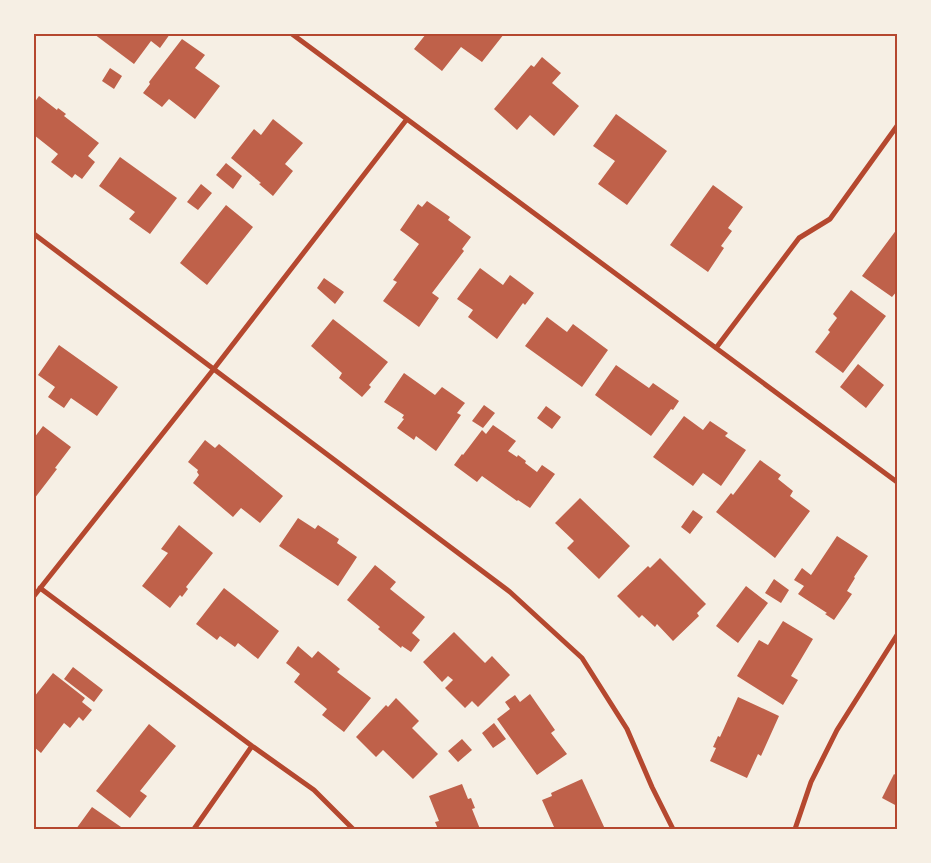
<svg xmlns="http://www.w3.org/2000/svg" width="931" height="863" viewBox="0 0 931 863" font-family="Bitter,serif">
<rect width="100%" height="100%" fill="#f6efe4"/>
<path fill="#bf614a" d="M94,34h76l-10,14 -9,-7 -17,23z
M426,34h78l-22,28 -21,-15 -19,24 -28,-22z
M182,39l23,16 -10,13 25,18 -25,33 -26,-20 -7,8 -19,-14 7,-9 -1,-2z
M542,57l19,16 -9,10 27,23 -25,30 -24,-21 -13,15 -23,-21 37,-44 3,2z
M110,68l12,8 -8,13 -12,-8z
M39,96l18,14 1,-2 8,6 -2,2 35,27 -11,13 7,6 -13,17 -7,-5 -3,4 -21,-16 7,-8 -24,-19v-32z
M616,114l51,37 -40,54 -29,-21 17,-23 -22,-15z
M273,119l30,24 -18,21 8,7 -20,25 -14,-12 2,-1 -30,-25 23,-29 7,6z
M120,157l57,41 -27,36 -21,-15 6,-7 -36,-26z
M226,163l16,13 -9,13 -17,-14z
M201,184l11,9 -14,17 -11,-8z
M713,185l30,22 -15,21 4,3 -11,15 3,2 -16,24 -38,-27z
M427,201l23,16 -2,3 23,17 -9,12 2,2 -32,42 7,5 -20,29 -36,-26 14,-19 -4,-2 26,-36 -19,-14 18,-26 4,3z
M226,205l27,22 -46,58 -27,-22z
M897,229v62l-5,6 -30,-21z
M480,268l23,17 7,-10 24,18 -9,12 -2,-2 -26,36 -29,-22 5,-7 -16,-11z
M324,278l20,14 -9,12 -18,-16z
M851,290l35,26 -43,57 -28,-21 15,-20 -2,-2 9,-12 -4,-4z
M547,317l20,15 6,-8 35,26 -26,37 -57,-41z
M333,319l55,43 -19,23 2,2 -9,10 -23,-19 3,-5 -31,-27z
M59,345l59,42 -21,29 -26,-18 -7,10 -16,-11 7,-10 -17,-12z
M858,364l26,21 -18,23 -26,-21z
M616,365l33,23 4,-5 26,18 -6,9 -2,-1 -20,27 -56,-41z
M404,373l31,22 7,-8 23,16 -8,10 4,2 -25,36 -20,-15 -2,4 -17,-12 7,-9 -2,-1 2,-3 -20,-13z
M484,405l11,8 -12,15 -11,-7z
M546,406l15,11 -9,12 -15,-11z
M684,416l19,14 7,-9 18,12 -3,3 21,14 -25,36 -18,-13 -10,13 -40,-29z
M493,425l23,16 -8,10 9,6 1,-2 8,6 -1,2 12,9 5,-7 13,9 -25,34 -12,-8 -1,1 -35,-25 -5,6 -23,-17 8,-11 1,1 19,-25 4,4z
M43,426l28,21 -16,21 2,1 -23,30v-61z
M205,440l10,8 4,-4 64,52 -23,27 -19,-15 -8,9 -40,-34 6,-8 -2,-3 1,-2 -10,-8z
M760,460l21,15 -3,4 15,12 -3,5 20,15 -35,47 -59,-46 15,-19 2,2z
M580,498l50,48 -31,33 -32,-31 7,-7 -19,-18z
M693,510l10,7 -13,17 -9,-7z
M298,518l17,11 3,-4 21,14 -2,4 20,14 -19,29 -59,-40z
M179,525l34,28 -27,34 2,2 -6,8 -2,-2 -10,13 -28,-22 26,-33 -7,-4z
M837,536l31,20 -14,21 1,1 -8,13 5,3 -18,26 -9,-6 2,-1 -29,-19 6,-8 -10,-6 8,-12 9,7z
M660,558l46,46 -9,9 2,3 -26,25 -16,-17 -2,3 -13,-12 -3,3 -22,-22 31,-30 2,2z
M375,565l21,17 -6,7 35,28 -13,16 8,7 -9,12 -9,-6 -1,2 -23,-19 2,-2 -33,-27z
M774,579l15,11 -8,13 -16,-10z
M746,586l22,17 -30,40 -22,-17z
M224,588l55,43 -21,28 -20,-16 -3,4 -15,-11 -3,4 -21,-16z
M783,621l30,18 -22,37 7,4 -15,25 -46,-29 22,-36 9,5z
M454,632l31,31 7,-7 18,19 -32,32 -6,-6 -7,7 -20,-20 8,-8 -5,-4 -6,6 -19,-20z
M298,646l14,12 6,-7 22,18 -3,3 34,26 -27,34 -22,-17 5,-6 -33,-27 6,-8 -14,-11z
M73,667l30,23 -9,12 -30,-23z
M53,673l32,25 -3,4 10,8 -9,11 -4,-4 -9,11 -6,-5 -23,30 -7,-6v-50z
M530,694l25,36 -4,3 16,21 -30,21 -40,-56 13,-10 -5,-7 10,-7 5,7z
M738,697l41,19 -18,40 -3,-2 -11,24 -37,-17 6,-13 -3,-1 5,-11 2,1z
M396,698l23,23 -7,7 26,26 -25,25 -30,-29 -7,7 -20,-20 30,-32 2,2z
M494,723l12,16 -13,9 -11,-15z
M149,724l27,22 -36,45 7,5 -17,22 -34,-27z
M462,739l10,11 -14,12 -10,-11z
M894,774l3,2v30l-15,-8z
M582,779l23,50h-57l6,-2 -12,-27 10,-4 -1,-3z
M462,784l6,15 3,-1 4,10 -3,1 8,20h-42l-3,-7 4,-1 -10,-25z
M92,807l29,20 -1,2h-44z"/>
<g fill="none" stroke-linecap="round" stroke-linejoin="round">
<path stroke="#b5482f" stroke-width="5" d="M292,34l605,448
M34,234l476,358 72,66 45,71 25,58 21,42
M716,348l83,-110 31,-19 67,-93
M40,588l212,158 62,44 39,39
M34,596l179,-226 194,-251
M194,829l58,-83
M795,829l16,-47 26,-52 60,-95"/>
</g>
<rect width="931" height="863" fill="none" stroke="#f6efe4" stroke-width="70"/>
<rect x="35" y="35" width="861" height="793" fill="none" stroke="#b5482f" stroke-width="2"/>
</svg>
